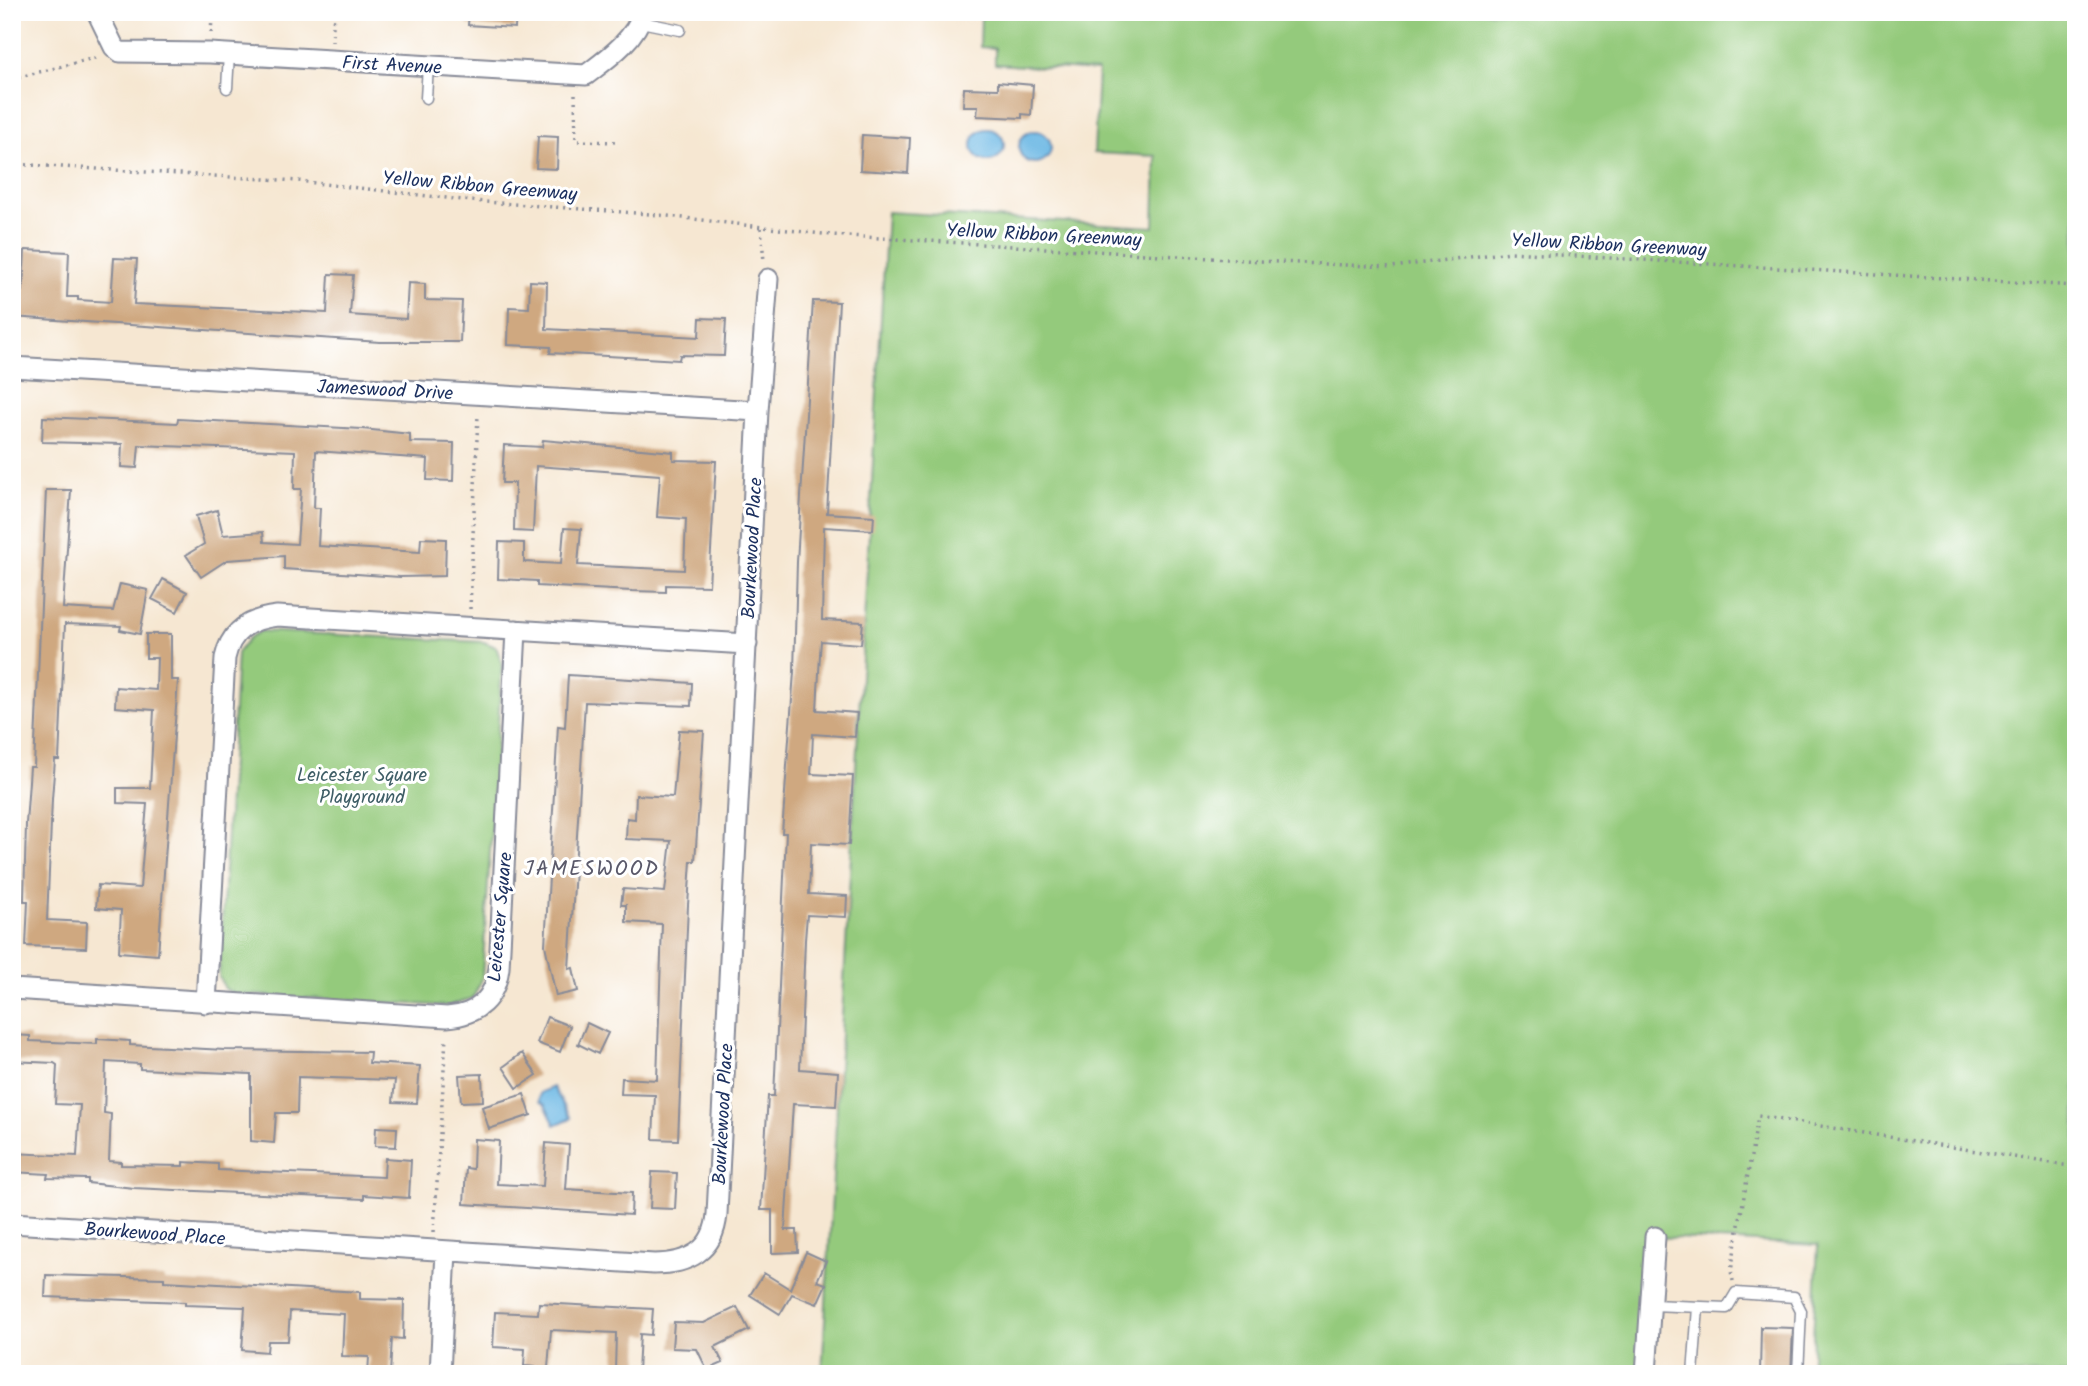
<svg xmlns="http://www.w3.org/2000/svg" width="2088" height="1386" viewBox="0 0 2088 1386" font-family="Kalam,sans-serif">
<rect width="100%" height="100%" fill="#fff"/>
<filter id="ink" filterUnits="userSpaceOnUse"><feTurbulence type="fractalNoise" baseFrequency=".0143" numOctaves="2"/><feDisplacementMap in="SourceGraphic" scale="14" xChannelSelector="R" yChannelSelector="G"/><feConvolveMatrix kernelMatrix="1 2 1 2 8 2 1 2 1" color-interpolation-filters="sRGB"/></filter>
<filter id="wash" filterUnits="userSpaceOnUse"><feTurbulence type="fractalNoise" baseFrequency=".00686" numOctaves="4" result="noise"/><feDisplacementMap in="SourceGraphic" scale="28" xChannelSelector="R" yChannelSelector="G"/><feGaussianBlur stdDeviation="1.57" result="paint"/><feColorMatrix in="noise" values="0 0 0 0 0 0 0 0 0 0 0 0 0 0 0 0 0 1.4 0 .05"/><feComposite in="paint" operator="in"/></filter>
<g filter="url(#wash)">
<rect width="100%" height="100%" fill="#f6e7d2"/>
<path fill="#94ca7c" stroke="#587c6d" stroke-width="2" d="M895,12h1181v1362h-265l7,-129 -163,-8 -9,137h-824l65,-1162 267,15 2,-71 -62,-3 4,-82 -103,-7v-16l-15,-1 1,-31z
M261,631l223,11 12,5 6,16 -20,316 -9,19 -25,8 -213,-12 -10,-5 -6,-12 18,-324 12,-15z"/>
<path fill="#6ab7e4" stroke="#4273a1" stroke-width="2" d="M972 145a16 16 0 1 1 32 0a16 16 0 1 1-32 0Z
M1019 147a16 16 0 1 1 32 0a16 16 0 1 1-32 0Z
M553,1087l18,31 -16,7 -10,-20 -6,-4 1,-8z"/>
<g id="blocks">
<path fill="#cfa880" d="M469,12h47l-1,16 -47,-3z
M998,82l35,3 -2,30 -9,-1v4l-45,-2 1,-10h-15l1,-18 34,1z
M862,135l48,3 -2,35 -48,-3z
M538,136l20,1 -1,32 -21,-1z
M25,250l44,2 -2,45h11v3l33,2 3,-44 23,1 -3,45 193,9 2,-39 24,1 -3,40 56,4 2,-36 17,1v16l37,1 -2,41h-80l-368,-25v-27l11,1z
M530,281l17,1 -1,47 153,8 1,-19 26,1 -2,37 -44,-1 -1,5 -34,-2 -95,-5 1,-6 -43,-2 1,-38 20,1z
M813,301l26,1 -12,211 47,3 -1,14 -49,-3 -2,93 41,2 -2,22 -40,-3 -1,13 -3,56 40,3 -2,24 -42,-3 -1,24 -1,16 42,2 -4,69 -38,-2 -2,51 38,2 -1,21 -39,-2 -2,25 -5,129 38,3 -2,34 -43,-2 -8,126h12l1,22 -26,1v-43h-11l7,-114h6l12,-263h-4l12,-161 3,-110z
M43,417l134,6 1,-4 184,10 48,5v8l44,1 -1,38 -26,-1 1,-21 -112,-8 -2,57h6l-2,38 102,6 1,-14 25,1 -1,37 -45,1 -116,-8v-13l-57,4 -26,17 -15,-22 18,-11 -8,-28 21,-6 6,25 40,-3 1,10 33,2 4,-55h-7l1,-38 -156,-6 -2,23 -16,-1 1,-23 -80,-2z
M543,440l130,12v8l43,1 -7,125 -43,-1v7l-34,-1 -95,-5v-5l-39,-2 1,-37 25,1v19l37,2 3,-36 17,1 -3,36 106,5 2,-51 -29,-2 3,-42 -124,-9 -3,66 -19,-1 1,-48h-13l2,-38 38,2z
M46,490h25l-8,118 50,3 7,-27 28,6 -8,44 -20,-4 1,-4 -56,-2 -6,136h-4l-3,39 -5,121 40,2 -1,26 -60,-2 2,-45h-4l2,-77 4,-57h4z
M163,579l24,13 -10,20 -25,-13z
M146,634h25v46h7l-20,275 -39,-3 2,-42 -25,-2 2,-23 42,3 7,-84 -30,-1v-15h33l4,-78 -39,-3 1,-20 40,3 1,-32h-11z
M568,675l124,8 -1,23 -106,-4 -16,267 4,-1 5,23 -22,5 -11,-51 13,-219 7,1z
M679,730l25,1 -9,130h-4l-3,44 -10,235 -25,-1 2,-44 -34,-1 1,-16 35,2 5,-156 -36,-2v-17h-5l2,-16 42,3 6,-51 -45,-2 1,-21 8,1 1,-24 37,2z
M547,1017l23,9 -10,26 -23,-9z
M587,1023l21,10 -10,21 -20,-10z
M12,1035l18,1v5l67,3v-5l33,2v4l95,5 145,2 -1,11 51,3 -3,37 -24,-1 2,-22 -97,-3 -1,36h-21l-2,30 -23,-2v-67l-111,-5v-5l-34,-2 -2,51 7,1 -2,47 12,1v3l62,1v-4l35,2v6l166,7 1,-19 26,2 -2,38 -45,-3v4l-230,-11 -46,-5v-4l-41,-1 1,-4 -36,-2v-19l65,3 3,-51 -25,-1 2,-39 -3,-2 -42,-2z
M522,1053l15,22 -20,13 -14,-21z
M482,1074l1,27 -22,1 -2,-27z
M524,1094l7,21 -42,14 -7,-22z
M376,1127l21,1 -1,19 -21,-1z
M474,1139l25,2 -2,43 46,2 3,-43 23,2 -3,44 66,4 -1,22 -167,-11 2,-36 7,1z
M652,1172l25,1 -2,36 -25,-1z
M806,1252l20,9 -9,20 9,3 -9,20 -25,-10 -12,20 -30,-19 14,-22 26,16z
M46,1275l118,3v3l196,11v7l44,1 -1,39 -11,-1 -2,36h-22l1,-17 -27,-1 2,-42 -54,-3 -2,30h-20l-1,11 -25,-2 3,-43 -60,-2v-3l-140,-5z
M539,1303l114,6 -2,26 -11,-1 -2,38 -23,-1 1,-38 -65,-3 -3,38 -24,-2 1,-17 -32,-2 2,-35 43,2z
M737,1307l12,23 -34,17 8,16 -16,7 -10,-21 -25,-1 2,-26 30,1z
M1761,1327l32,1 -2,46h-31z"/>
</g>
</g>
<g filter="url(#ink)">
<use href="#blocks" fill-opacity="0" stroke="#888b98" stroke-width="2"/>
<g fill="none" stroke-linecap="round" stroke-linejoin="round">
<g stroke="#888b98" stroke-width="13">
<path id="service" d="M641,22l39,8
M227,88l2,-34
M426,98l2,-32
M1651,1305l76,3 9,-15 58,4 7,14 -3,63
M1693,1374l5,-67"/>
</g>
<g stroke="#888b98" stroke-width="23">
<path id="minor" d="M97,12l17,35 6,5 90,1 376,22c21,-16 50,-36 57,-63
M12,367l746,44
M12,989l435,28c31,-2 48,-19 52,-49l17,-338
M206,1003l19,-345c6,-28 25,-39 52,-42l470,28
M12,1223l642,41c34,0 60,-13 63,-50l41,-803 10,-132
M440,1374l6,-123
M1646,1374l9,-137"/>
</g>
<path stroke="#888b98" stroke-width="3.5" stroke-dasharray="2 5" stroke-linecap="butt" d="M211,33l1,-15
M332,42l2,-30
M12,79l86,-22
M575,94l1,47 43,1
M12,164l286,17 174,20 178,13 181,21 446,27 115,5 118,-15 566,34
M761,228l3,33
M470,609l8,-195
M434,1232l12,-195
M1733,1281l-2,-10 27,-155 318,51"/>
<use href="#service" stroke="#fff" stroke-width="10"/>
<use href="#minor" stroke="#fff" stroke-width="19"/>
</g>
</g>
<g text-anchor="middle" stroke-width="6" stroke-linejoin="round" paint-order="stroke">
<g font-size="19" fill="#1b2f5e" stroke="#fff">
<text transform="translate(392 64) rotate(3)" y="7">First Avenue</text>
<text transform="translate(480 185) rotate(5)" y="7">Yellow Ribbon Greenway</text>
<text transform="translate(1044 234) rotate(3)" y="7">Yellow Ribbon Greenway</text>
<text transform="translate(1609 244) rotate(3)" y="7">Yellow Ribbon Greenway</text>
<text transform="translate(385 389) rotate(3)" y="7">Jameswood Drive</text>
<text transform="translate(751 548) rotate(-87)" y="7">Bourkewood Place</text>
<text transform="translate(499 917) rotate(-85)" y="7">Leicester Square</text>
<text transform="translate(722 1114) rotate(-87)" y="7">Bourkewood Place</text>
<text transform="translate(155 1233) rotate(4)" y="7">Bourkewood Place</text>
</g>
<g font-size="19" fill="#3f5e67" stroke="#fff">
<text x="362" y="781">Leicester Square<tspan x="362" dy="22">Playground</tspan></text>
</g>
<g font-size="21" letter-spacing="2" fill="#5a596a" stroke="#fff">
<text x="592" y="875">JAMESWOOD</text>
</g>
</g>
<rect width="2088" height="1386" fill="none" stroke="#fff" stroke-width="42"/>
</svg>
